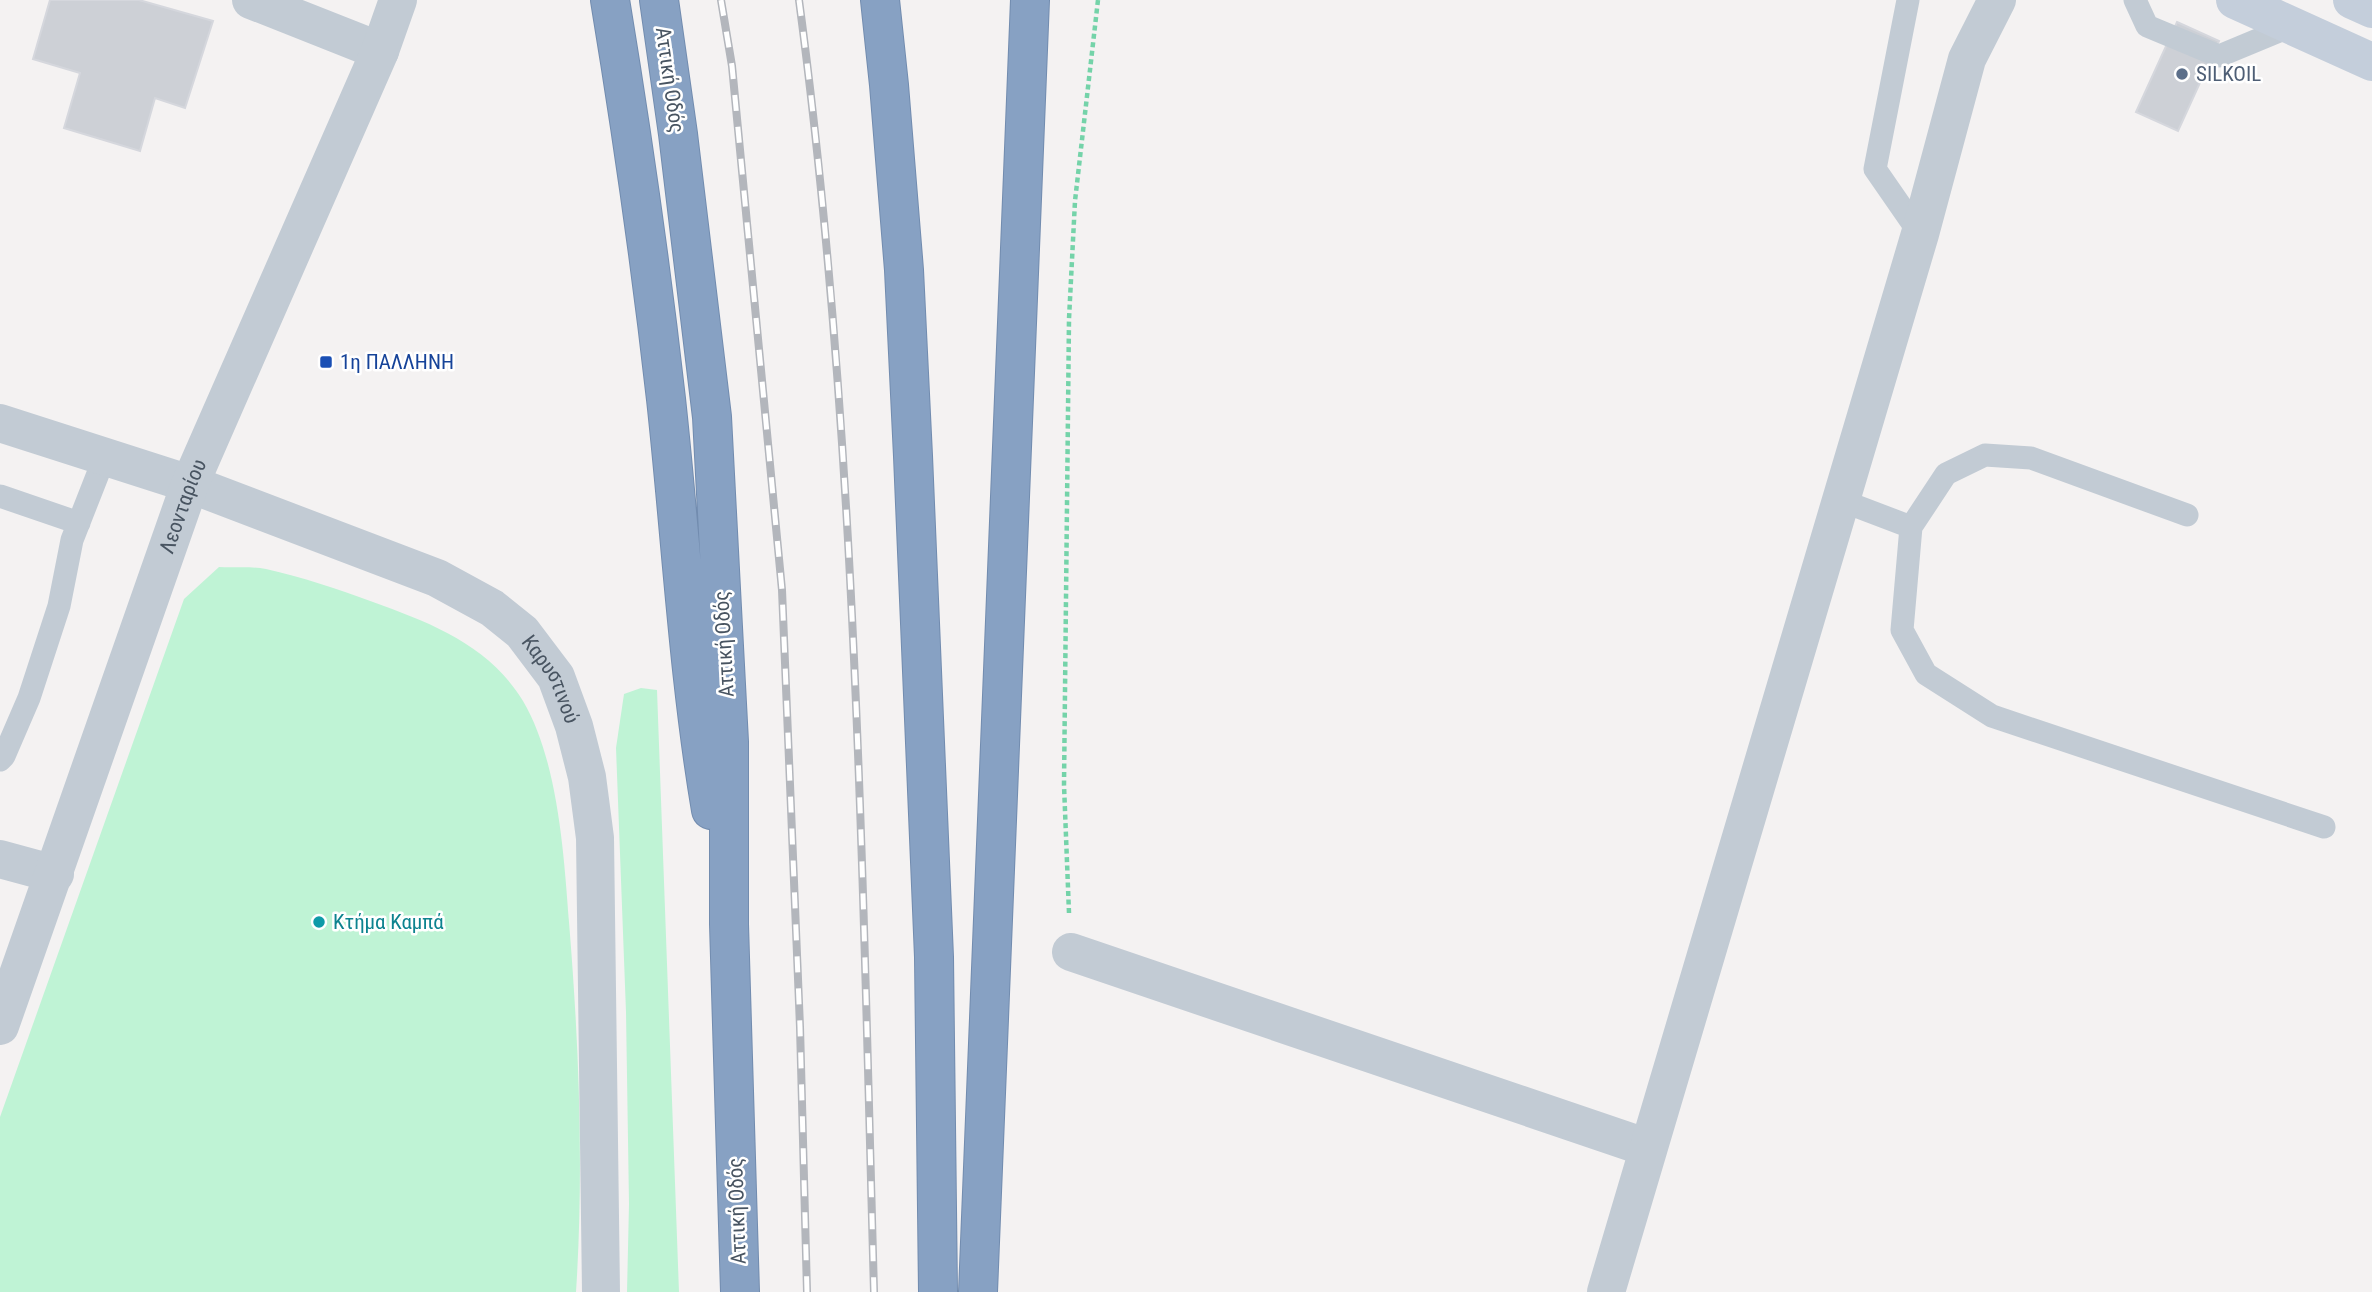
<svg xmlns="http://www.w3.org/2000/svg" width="2372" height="1292" viewBox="0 0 2372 1292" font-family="'Roboto Condensed',sans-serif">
<rect width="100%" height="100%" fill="#f4f2f2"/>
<path fill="#bff3d5" d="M219,567c15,1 32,-1 47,2 36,8 72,20 107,33 58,21 116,43 150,99 35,59 41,154 46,221 10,122 15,248 7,370h-576v-175l184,-518z
M641,688l16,2 22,602h-52l2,-88 -3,-192 -10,-264 8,-54z"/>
<path fill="#cdd0d6" stroke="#d5d7dd" stroke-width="2" d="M50,0h89l74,21 -28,87 -30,-10 -15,53 -76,-23 16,-55 -47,-14z
M2177,22l42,19 -41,90 -42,-19z"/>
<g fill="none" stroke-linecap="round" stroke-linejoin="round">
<g stroke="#728caf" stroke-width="40">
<path id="motorway" d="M610,0c22,133 41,266 56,399 15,137 22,275 45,411
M659,0l19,134 34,283 17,325v182l11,368
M880,0l9,85 15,185 9,186 21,501 4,335
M978,1292l52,-1292"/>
</g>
<path stroke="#74d3a9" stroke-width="4.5" stroke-dasharray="5 3.5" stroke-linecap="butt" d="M1069,913l-5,-128 5,-466 6,-118 23,-201"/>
<path stroke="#c2cbd4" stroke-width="23" d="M1908,0l-33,169 45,65
M2135,0l12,26 72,30 72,-30
M0,496l79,27
M1840,500l71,27 35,-53 39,-19 46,3 156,57
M1911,527l-9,103 24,44 66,42 332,111
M0,760l4,-4 25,-58 30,-92 13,-66 33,-84"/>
<g stroke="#c2cbd4" stroke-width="38">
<path d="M251,0l129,51"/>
<path id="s1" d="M0,423l190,61 247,94 55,30 30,24 34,45 18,49 13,51 8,61 6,454"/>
<path d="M0,859l55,15"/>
<path d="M1071,952l577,196"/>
<path d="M1606,1292l314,-1058 47,-175 30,-59"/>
</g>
<path stroke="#c2cbd4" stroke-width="38" id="s2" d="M0,1026l190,-542 190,-433 18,-51"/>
<path stroke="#c4cedb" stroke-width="38" d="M2235,0l137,62
M2352,0l20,9"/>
<use href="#motorway" stroke="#87a1c3" stroke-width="38"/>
<g stroke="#b3b6bc" stroke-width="8">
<path id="rail" d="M721,0l11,66 50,524 18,437 7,265
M799,0c57,428 63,861 75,1292"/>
</g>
<use href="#rail" stroke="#fff" stroke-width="5" stroke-dasharray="16" stroke-linecap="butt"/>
</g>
<circle fill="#5c6f8a" stroke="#fff" stroke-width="2.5" cx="2182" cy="74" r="7"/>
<rect fill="#1a4fb4" stroke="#fff" stroke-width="2.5" x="319" y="355" width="14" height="14" rx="3.5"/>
<circle fill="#0f9aa8" stroke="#fff" stroke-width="2.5" cx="319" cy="922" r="7"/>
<g text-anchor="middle" stroke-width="5" stroke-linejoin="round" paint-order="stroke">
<g font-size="21" fill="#4e5e75" stroke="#fff" text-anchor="start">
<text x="2196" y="81">SILKOIL</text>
</g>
<g font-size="21" fill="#485461" stroke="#fff">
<text transform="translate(670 80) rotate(82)" y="7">Αττική Οδός</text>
<text dy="7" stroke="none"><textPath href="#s2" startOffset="551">Λεονταρίου</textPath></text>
<text transform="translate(724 644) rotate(-93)" y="7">Αττική Οδός</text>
<text dy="7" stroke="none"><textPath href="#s1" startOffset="621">Καρυστινού</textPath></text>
<text transform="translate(737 1211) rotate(-92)" y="7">Αττική Οδός</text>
</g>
<g font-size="21" fill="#164399" stroke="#fff" text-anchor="start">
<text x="340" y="369">1η ΠΑΛΛΗΝΗ</text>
</g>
<g font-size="21" fill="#0d838f" stroke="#fff" text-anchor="start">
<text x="333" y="929">Kτήμα Καμπά</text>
</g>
</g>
</svg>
